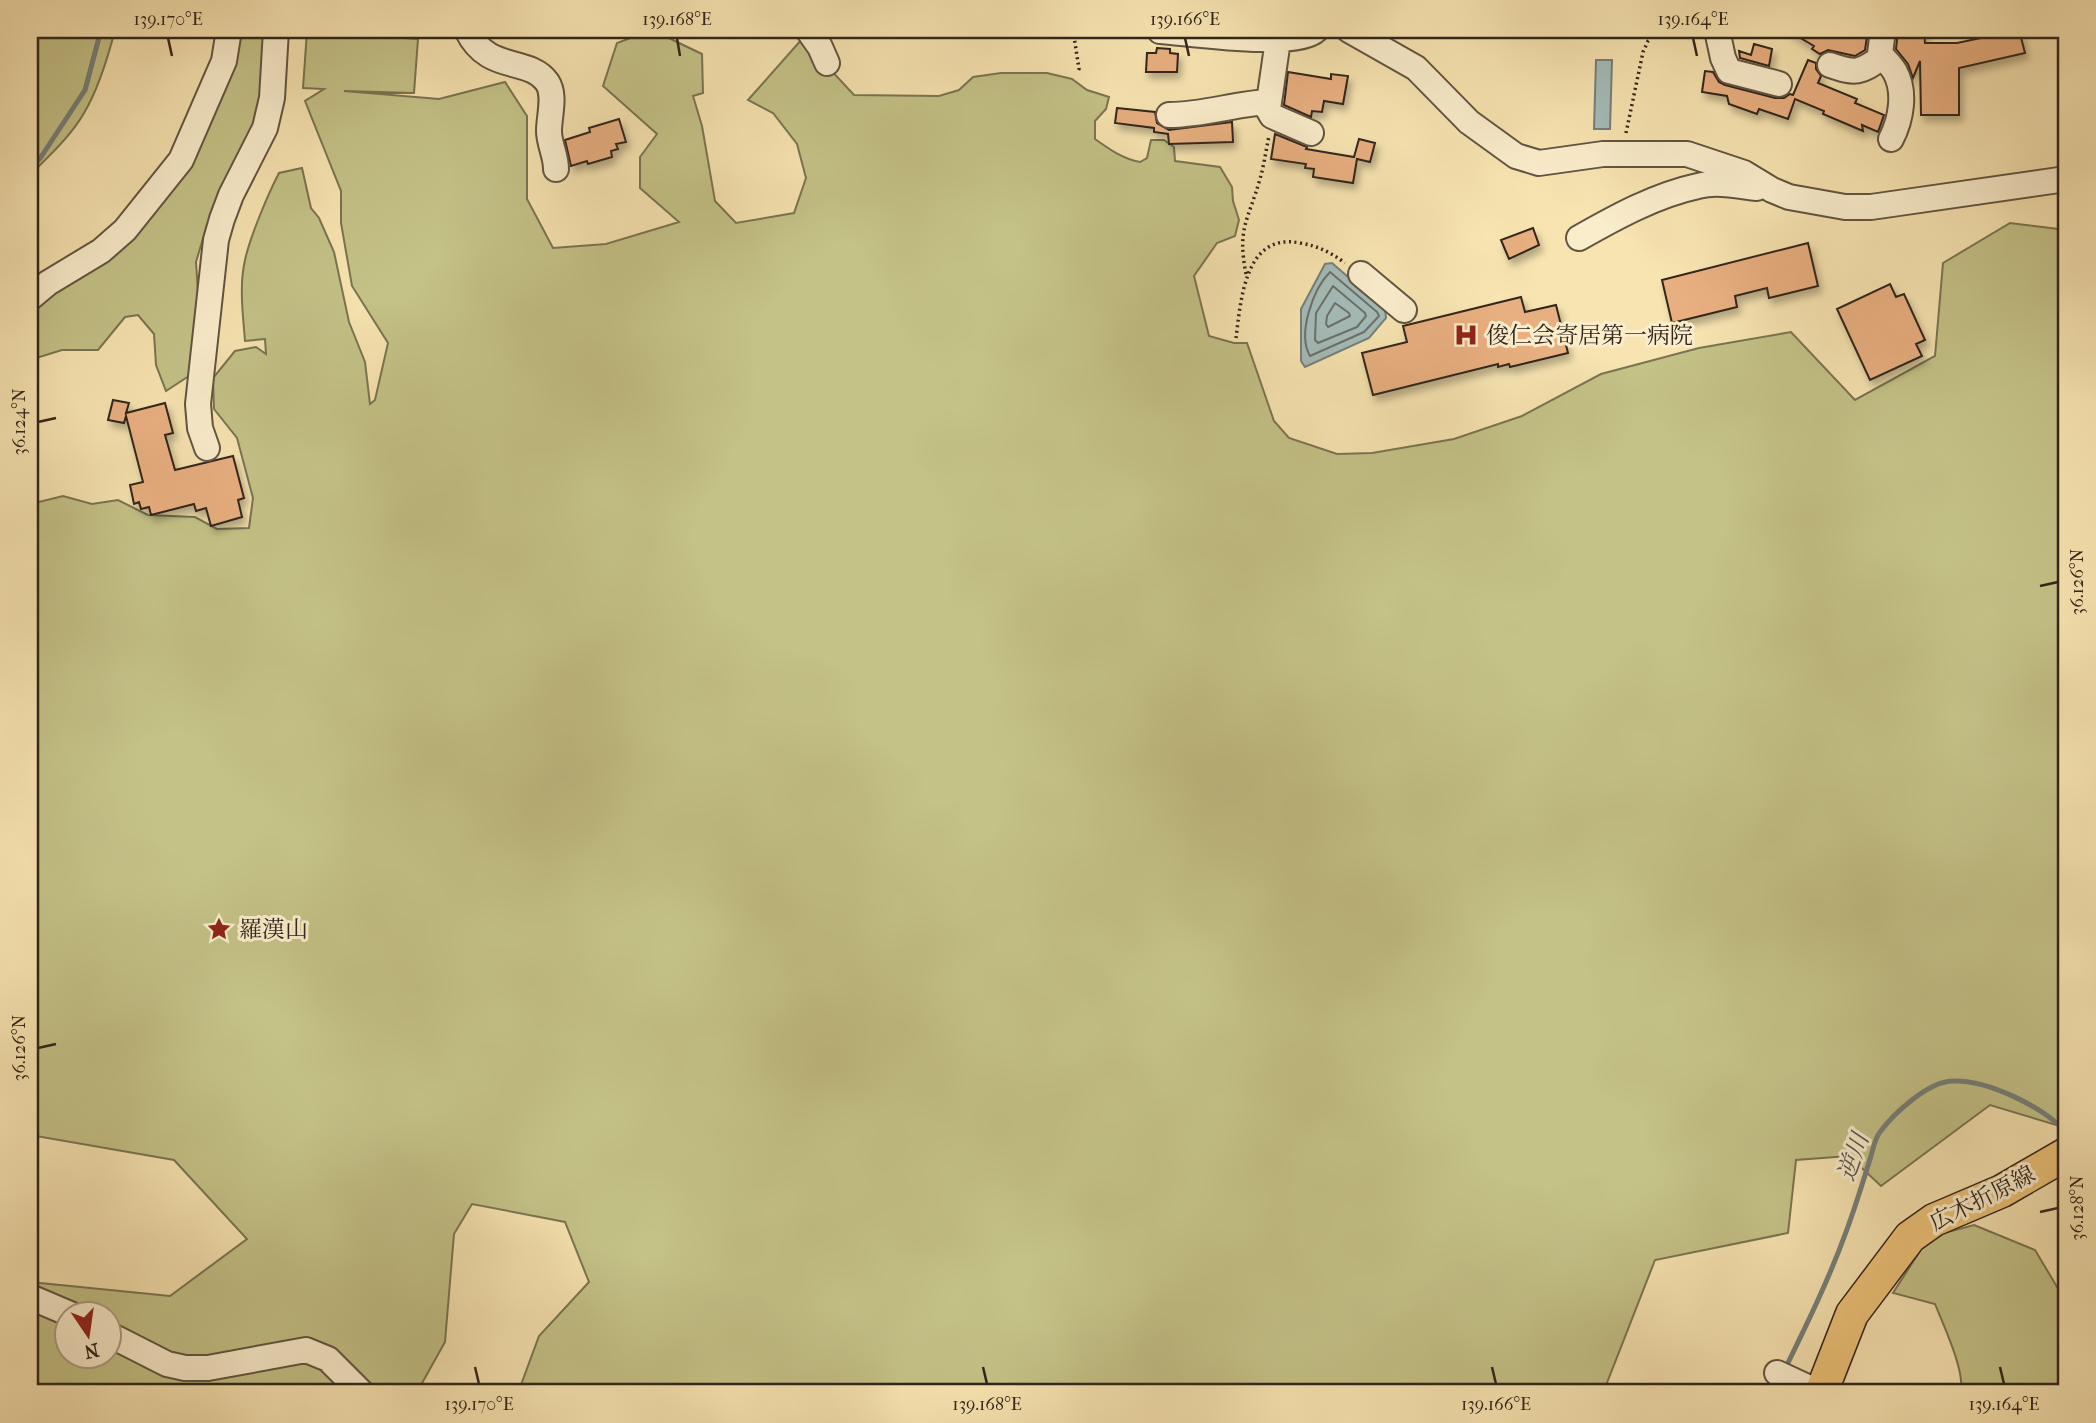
<svg xmlns="http://www.w3.org/2000/svg" width="2096" height="1423" viewBox="0 0 2096 1423" font-family="'IM FELL French Canon','Noto Serif JP',serif">
<defs>
<filter id="shadow"><feDropShadow dx="3.5" dy="6" stdDeviation="3.5" flood-color="#0004"/></filter>
</defs>
<rect width="100%" height="100%" fill="#f7e4b1"/>
<filter id="stains"><feTurbulence type="fractalNoise" baseFrequency=".00286" numOctaves="4"/><feColorMatrix values="0 0 0 0 .2 0 0 0 0 .09 0 0 0 0 .02 0 0 0 .5 -.17"/></filter>
<radialGradient id="worn" r=".72"><stop offset=".6" stop-color="#630" stop-opacity="0"/><stop offset="1" stop-color="#630" stop-opacity=".3"/></radialGradient>
<path fill="#c4c287" stroke="#7a7452" stroke-width="2" fill-rule="evenodd" d="M30,30h85c-7,27 -16,58 -31,83 -13,23 -35,43 -54,62z
M235,30h36l-11,85 -33,65 -20,45 -11,37 3,47 -4,63 -29,19 -10,-26 -2,-31 -16,-19 -13,2 -27,33h-36l-32,10v-55l159,-144 21,-36 13,-35z
M652,30l50,24 1,39 -10,3 9,30 13,75 21,22 58,-10 12,-35 -9,-34 -24,-31 -25,-13 54,-61 52,56 85,1 20,-6 14,-13 28,-4h46l25,6 15,11 22,7 -3,12 -11,12v18c14,10 28,20 45,23l7,-4 4,-18h13l10,7 1,14 45,6 12,20 1,14 6,19 -4,16 -18,7 -23,33 15,60 25,7h13l27,78 15,17 48,16 35,-1 82,-14 68,-23 79,-42 98,-26 92,-16 64,68 80,-44 8,-93 67,-40 56,7v898l-76,-23 -109,81 -32,-30 -53,4 -8,73 -133,27 -52,133h-1085l21,-57 50,-54 -24,-60 -93,-18 -18,30 -9,108 -24,43 1,8h-392v-113l10,3 130,13 77,-57 -73,-79 -144,-25v-628l5,-4 28,-7 29,8 26,-4 30,15 47,2 22,12 32,-1 4,-30 -16,-60 -23,-29 -1,-31 22,-27 21,-4 10,7 -1,-15 -20,2c-2,-26 -6,-55 0,-81 5,-23 23,-66 34,-87l23,-5 9,40 8,10 15,34 15,70 16,40 5,42 5,-4 13,-57 -36,-57 -11,-63v-32l-36,-90 19,-12 -21,-1 4,-57 111,8 -4,54 -70,-2 95,8 66,-17 22,34v83l26,49 53,-4 73,-22 -39,-34v-31l17,-23 -54,-48 14,-43zM66,1314h42v42h-42z
M1974,1225l61,25 31,52v91h-106c7,-18 -17,-69 -25,-89l-42,-11 36,-56z"/>
<path fill="#a4bbb8" stroke="#767f7a" stroke-width="2" d="M1596,60h16l-2,69h-16z
M1332,263l53,46 1,9 -17,20 -64,29 -4,-6v-52l24,-45z"/>
<g fill="none" stroke-linecap="round" stroke-linejoin="round">
<path stroke="#6a706a" stroke-width="2" d="M1330,272l47,40 2,4 -15,16 -54,24c-13,-22 3,-67 20,-84z
M1333,286l32,27 1,3 -9,11 -39,16 -3,-3 1,-27z
M1335,303l14,10 1,3 -22,11 -2,-3 1,-8z"/>
<path stroke="#767f7a" stroke-width="5" d="M30,169l11,-12 44,-67 16,-60
M1785,1369c22,-45 44,-90 61,-137 9,-24 17,-50 25,-76 2,-7 4,-18 9,-24 14,-19 48,-50 72,-51 35,-2 91,26 114,51
M1773,1393l6,-13"/>
</g>
<path fill="#e8af80" stroke="#31251c" stroke-width="2" filter="url(#shadow)" d="M1787,30h81l-3,20 -10,6 -27,-6 -8,4 -8,-5 2,-3z
M1898,30h26l1,13h32l62,-13 6,23 -66,15v47h-38l-1,-54 -7,17 -5,-14 -12,-15z
M1754,44l18,5 -3,17 -29,-8 -1,-7 12,4z
M1157,48l13,1v4l8,1 -1,18h-31l1,-19h9z
M1808,60l8,3v6l5,7 -3,7 39,16 -2,4 29,12 -6,17 -16,-7 1,6 -40,-17 1,-3 -29,-12 -7,20 -29,-10 -2,5 -28,-10 -2,-8 -25,-4 3,-21 8,1 6,10 6,3 50,13h9l6,-4 3,1z
M1288,72l43,7v-5l17,2 -5,28 -19,-3 -2,11 -10,-1 -1,6 -27,-12z
M1117,108l38,4 2,11 12,7 63,-8 1,20 -64,2 -1,-10 -14,-2v-4l-39,-5z
M619,119l7,23 -10,2 2,5 -7,2 1,6 -24,7 -1,-3 -16,5 -6,-26 25,-8 -1,-4z
M1275,134l32,13 -1,2 48,8 5,-18 16,4 -5,19 -13,-3 -4,24 -40,-6 1,-8 -9,-1 1,-4 -35,-5z
M1533,228l6,17 -30,14 -8,-19z
M1808,243l10,43 -49,12 -2,-10 -32,8 2,11 -65,16 -10,-43z
M1890,284l6,13 8,-3 21,46 -9,4 6,12 -52,24 -33,-71z
M1521,297l4,15 31,-7 12,48 -58,14 -1,-3 -11,3v-3l-125,31 -11,-42 45,-11 -4,-16z
M113,400l16,3 -3,10 39,-10 8,30 -8,2 10,35 58,-14 11,42 -6,2 4,17 -31,9 -5,-18 -10,3 -2,-7 -43,11 -2,-8 -8,2 -2,-7 -5,2 -4,-19 13,-3 -17,-66 -2,7 -16,-3z"/>
<g fill="none" stroke-linecap="round" stroke-linejoin="round">
<g stroke="#625541" stroke-width="28">
<path id="minor" d="M467,30c21,44 61,26 80,52 9,13 2,34 2,49 0,13 7,24 7,38
M808,30l12,17 7,16
M1349,30l67,38 53,54 47,34 23,7 64,-9h84l57,19 28,17 17,7 56,10h26l195,-28
M1717,30l6,28 6,13 50,13
M1883,30l-3,24c5,6 11,11 15,18 11,20 6,48 -4,67
M1160,31c30,2 137,18 156,-1
M1278,40l-10,69 4,7 39,17
M1830,65c26,9 30,8 52,-8
M1169,115c34,0 65,-11 99,-13
M1579,238c37,-21 77,-43 119,-52 19,-5 41,0 59,2
M1361,274l43,36
M30,298l18,-15 53,-32 24,-21 56,-70 43,-99 5,-31
M207,448l-7,-20 -2,-24 18,-164 6,-21 9,-24 34,-67 7,-30 4,-68
M30,1297l40,17
M108,1334l59,30 18,4h23l98,-18 22,9 34,34
M1777,1373l43,20"/>
</g>
<g stroke="#31251c" stroke-width="35">
<path id="major" d="M1821,1393l31,-79 58,-77 24,-17 68,-29 64,-37"/>
</g>
<path stroke="#31251c" stroke-width="3.5" stroke-dasharray="2 3.5" stroke-linecap="butt" d="M1073,30l6,39 -2,4
M1626,133l17,-81 5,-11 11,-11
M1246,274c-9,-46 2,-53 14,-95 4,-14 6,-29 9,-43
M1236,338c5,-39 9,-106 64,-95 18,3 30,9 45,20"/>
<use href="#minor" stroke="#faedcc" stroke-width="24"/>
<use href="#major" stroke="#ecc278" stroke-width="32"/>
</g>
<path fill="none" stroke="#31251c" stroke-width="2.5" d="M168,38l4,18M677,38l3,18M1185,38l4,18M1693,38l4,18M38,422l18,-4M2040,586l18,-4M38,1048l18,-4M2040,1212l18,-4M475,1367l4,17M983,1367l4,17M1492,1367l4,17M2000,1367l4,17"/>
<defs>
<g id="hospital-bare" transform="scale(1.89)"><path d="M-5-5h3v3.5h4V-5h3V5h-3V1.5h-4V5h-3Z" fill="#8f2418" stroke="#faedcc" stroke-width="2.5" paint-order="stroke"/></g>
<g id="sight-bare" transform="scale(1.89)"><path d="M0-6L1.8-2.2L6-1.7L2.9 1.2L3.7 5.4L0 3.3L-3.7 5.4L-2.9 1.2L-6-1.7L-1.8-2.2Z" fill="#8f2418" stroke="#faedcc" stroke-width="2.5" paint-order="stroke"/></g>
</defs>
<g fill-rule="evenodd">
<use href="#hospital-bare" x="1466" y="335"/>
<use href="#sight-bare" x="219" y="929"/>
</g>
<g text-anchor="middle" stroke-width="6" stroke-linejoin="round" paint-order="stroke">
<g font-size="23" fill="#31251c" stroke="#faedcc" text-anchor="start">
<text x="1486" y="343">俊仁会寄居第一病院</text>
<text x="239" y="937">羅漢山</text>
</g>
<g font-size="23" fill="#31251c" stroke="#faedcc">
<text transform="translate(1982 1198) rotate(-27)" y="8">広木折原線</text>
</g>
<g font-size="24" font-style="italic" fill="#54524b" stroke="#faedcc">
<text transform="translate(1853 1157) rotate(-70)" y="8">逆川</text>
</g>
</g>
<rect width="2096" height="1423" fill="none" stroke="#f7e4b1" stroke-width="77"/>
<g transform="translate(88 1335) rotate(167)"><circle r="33" fill="#faedcc" stroke="#aa9d86" stroke-width="2"/>
<path d="M0-5L12 26L0 18L-12 26Z" fill="#8f2418"/>
<text y="-10" font-size="19" font-weight="bold" text-anchor="middle" fill="#31251c">N</text>
</g>
<rect x="38" y="38" width="2020" height="1346" fill="none" stroke="#31251c" stroke-width="2.5"/>
<g font-size="18" text-anchor="middle" fill="#31251c">
<text x="168" y="25">139.170°E</text>
<text x="677" y="25">139.168°E</text>
<text x="1185" y="25">139.166°E</text>
<text x="1693" y="25">139.164°E</text>
<text transform="translate(19 422) rotate(-90)" y="6">36.124°N</text>
<text transform="translate(2077 582) rotate(-90)" y="6">36.126°N</text>
<text transform="translate(19 1048) rotate(-90)" y="6">36.126°N</text>
<text transform="translate(2077 1208) rotate(-90)" y="6">36.128°N</text>
<text x="479" y="1410">139.170°E</text>
<text x="987" y="1410">139.168°E</text>
<text x="1496" y="1410">139.166°E</text>
<text x="2004" y="1410">139.164°E</text>
</g>
<rect width="100%" height="100%" filter="url(#stains)"/>
<rect width="100%" height="100%" fill="url(#worn)"/>
</svg>
